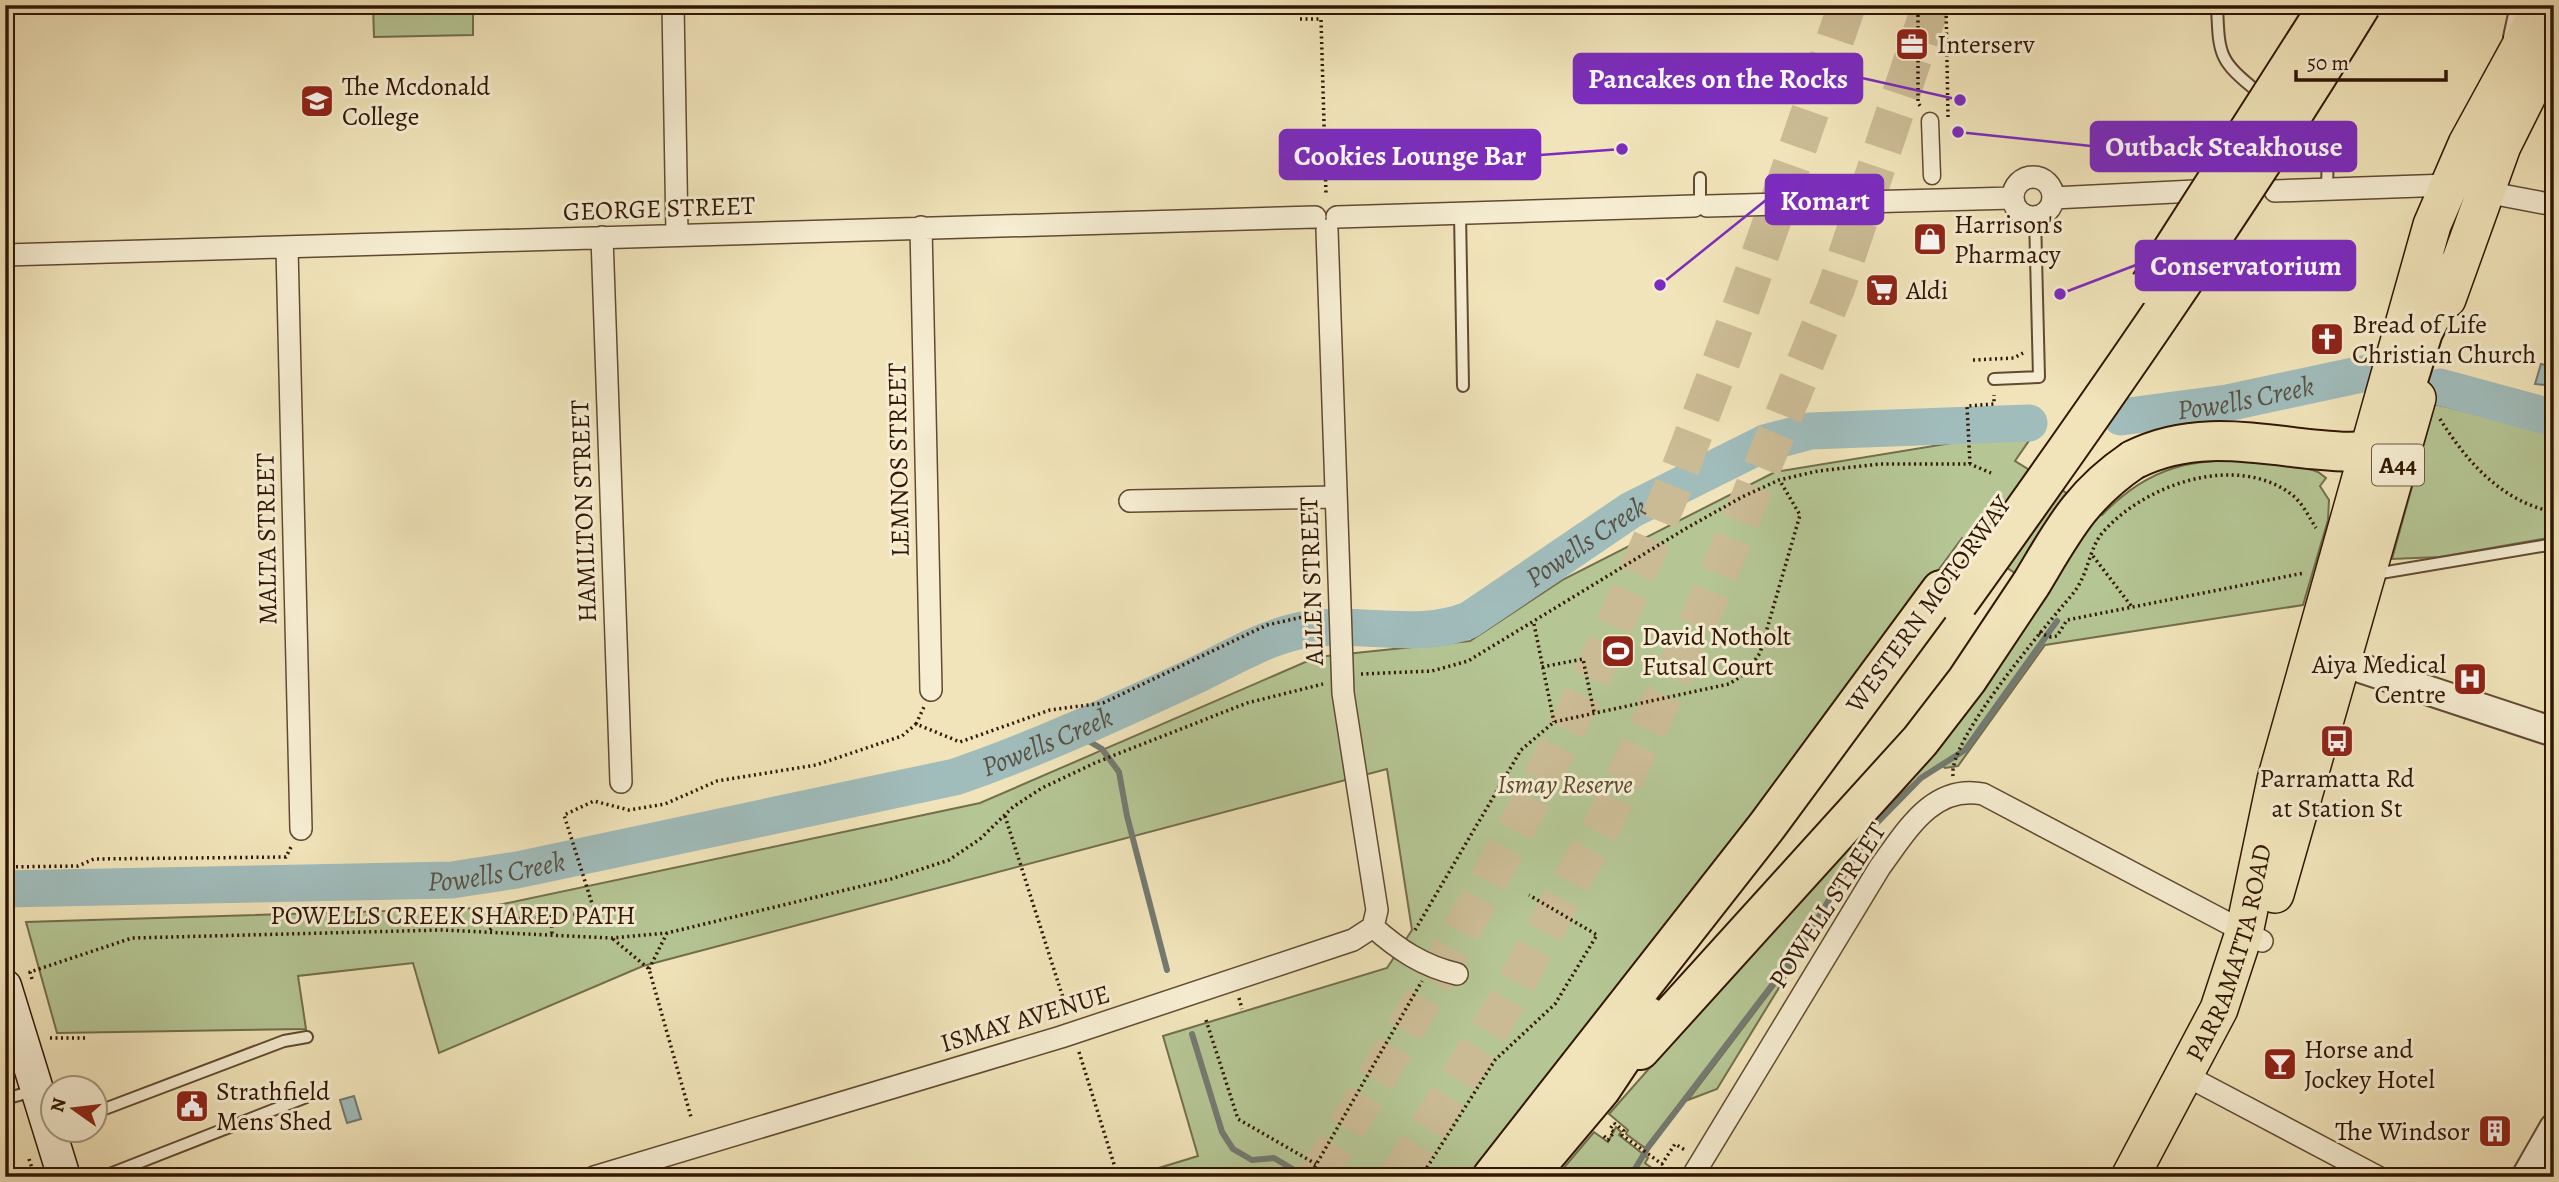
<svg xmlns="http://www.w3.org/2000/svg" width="2559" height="1182" viewBox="0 0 2559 1182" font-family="Alegreya,serif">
<rect width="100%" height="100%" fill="#f1e4ba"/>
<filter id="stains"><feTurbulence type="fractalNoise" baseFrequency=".00286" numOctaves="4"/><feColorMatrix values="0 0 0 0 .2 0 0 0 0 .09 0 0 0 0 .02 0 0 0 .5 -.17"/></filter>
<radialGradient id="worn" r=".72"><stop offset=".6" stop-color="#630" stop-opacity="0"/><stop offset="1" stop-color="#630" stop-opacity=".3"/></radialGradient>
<path fill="#b5c594" stroke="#736e4c" stroke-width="2" d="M373,5h100v30l-99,2z
M2435,404l119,29v104l-114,20 -48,2z
M2037,429l-22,32 87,54c46,-48 92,-59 157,-53 20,2 40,3 59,10l8,6 -6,8 9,14 -1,20 -25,85 -258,40 -87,121 -13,2 -3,-3c-73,37 -102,120 -145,185 -47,68 -102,132 -152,198l-19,-14 2,-4 -19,-16 321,-364 112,-159 -80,-53 -222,301 -138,179 -132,159h-341l69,-21 -35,-120 224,-68 25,-38 -25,-161 -744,197 -204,87 -26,-90 -115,13 8,53 -249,4 -31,-111 458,-14 496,-105 337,-146 153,-16 94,-62 211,-107z
M1802,950l-85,139 -29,11z
M1616,1127l5,5 -2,3 29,23 -3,5 19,14h-108l38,-45 14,10z"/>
<path fill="#a0bcbb" stroke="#747a71" stroke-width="2" d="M2541,364l13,3v19l-19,-2z
M354,1096l7,23 -14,4 -7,-23z"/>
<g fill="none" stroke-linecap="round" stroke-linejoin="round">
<path stroke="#747a71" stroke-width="6" d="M1064,733l23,7 15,9 17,23 8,44 40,154
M1192,1034l30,98 11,17 19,11 22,-2 32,19
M1630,1177l17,-28 151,-198 76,-125 47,-48 44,-28 92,-129"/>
<g stroke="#a0bcbb" stroke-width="37">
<path d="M2440,387l114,31"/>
<path id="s1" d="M2121,417l106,-14 140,-30"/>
<path id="s2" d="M5,889l447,-9 65,-10 438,-93c79,-27 155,-62 231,-97 35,-16 71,-39 108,-48 57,-14 121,10 175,-12l162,-110 134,-67 45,-12 219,-8"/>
</g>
<path stroke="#cbbb95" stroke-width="38" stroke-dasharray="38 19" stroke-linecap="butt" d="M1316,1177c104,-167 201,-338 283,-517 97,-212 172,-435 248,-655
M1398,1177l100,-161 106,-194 100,-213 132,-321 95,-283"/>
<g stroke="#614a31" stroke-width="14">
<path id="service" d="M2217,5c2,50 1,55 41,87
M2509,37l7,-32
M2312,133l16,14 -1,42
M1700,199v-21
M1460,213l3,173
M1994,379l45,-2 -4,-160
M2375,574l179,-30
M5,1099l28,-8
M94,1113l190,-72 23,-4
M102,1177l212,-83"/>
</g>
<g stroke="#614a31" stroke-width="19">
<path id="pedestrian" d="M1930,121l2,55"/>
</g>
<g stroke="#614a31" stroke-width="24">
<path id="minor" d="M673,5l4,229
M2013 197a20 20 0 1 1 40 0a20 20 0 1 1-40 0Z
M2275,191l174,-6 105,20
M2053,198l142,-7
M1707,206l306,-8
M1337,217l357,-11
M921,227l10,463
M1327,230l16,463 34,217 -4,17
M602,237l19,545
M287,248l14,581
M5,255l1310,-38
M1130,501l206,-4
M1373,927c26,23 50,39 84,47
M2185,1075l193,102
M594,1177l467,-140 292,-97 20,-13
M1692,1177l188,-310c26,-35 52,-83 103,-73l279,147"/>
</g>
<g stroke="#614a31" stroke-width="32">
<path id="tertiary" d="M2324,656l230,76
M2526,1177l28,-49"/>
</g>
<g stroke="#311603" stroke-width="35">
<path id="secondary" d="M5,986l59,191"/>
</g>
<g stroke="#311603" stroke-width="40">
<g id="trunk">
<path d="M2447,299l55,-153 52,-104"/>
<path d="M2275,894l142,-496"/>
<path id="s3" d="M2130,1177l89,-168 25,-76 32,-153 156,-555 35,-81 76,-139"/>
</g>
</g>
<g stroke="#311603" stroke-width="42">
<path id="motorway" d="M2133,460c57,-29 115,-18 176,-11 24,2 48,6 70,-2l14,-19 30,-96 33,-64
M1640,1050l280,-309 47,-61 64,-96
M1492,1177l275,-351 174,-236
M1527,1177l74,-88 48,-72"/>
</g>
<path stroke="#311603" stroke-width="3.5" stroke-dasharray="2 3.5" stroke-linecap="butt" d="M1946,5l2,112
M1300,19h21l5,175
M1912,44h6v-39
M1918,44v59l3,4
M1973,360l41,-2 9,-5
M2440,419c27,43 62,83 114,93
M1970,464l-3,-58 27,-2v-9
M2093,556l39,51
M1534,624l20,98
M2039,633l12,4 6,-1 10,-16 237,-47
M1542,667l41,-8 11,53
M1361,674l71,-3 36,-10 217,-132 57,-32 37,-17 39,-9 62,-7h90l21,9
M916,724l8,-17
M1953,776c-5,-36 92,-149 118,-180 19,-22 17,-48 33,-65 42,-47 132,-78 187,-37 11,8 18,23 25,34
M1005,816l60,188
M5,867l73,-1 16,-7 192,-2 6,-12
M551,915l1,19
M490,930l9,-10 96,-7 -31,-98 30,-14 35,9 36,-6 52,-23 99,-16 86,-29 14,-12 44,18 90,-32 53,-7 164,-78 49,-11
M1415,930l106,-180 33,-28 175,-38 17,-11 14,-20 40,-138 -20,-34
M613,939l36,30 42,148
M649,969l18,-36
M32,979l-2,-7 102,-34 309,-8 171,8 55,-5 224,-54 58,-19 31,-21 33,-32 29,-19 55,-26 150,-59 76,-19
M1239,998l3,11
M1206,1020l32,99 78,45
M50,1038h38
M1079,1052l39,125
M1614,1123l10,8 -2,4 40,29 13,-20 10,6
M1604,1136l4,4 6,-8 -4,-3 4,-6
M29,1159l6,18
M1309,1177l113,-196
M1421,1177l74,-117 60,-56 42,-69 -68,-40"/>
<use href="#service" stroke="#f6edd2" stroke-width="10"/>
<use href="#pedestrian" stroke="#f6edd2" stroke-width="16"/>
<use href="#minor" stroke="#f6edd2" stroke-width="21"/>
<use href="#tertiary" stroke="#f6edd2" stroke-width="28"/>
<use href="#secondary" stroke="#f6edd2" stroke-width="32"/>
<use href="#trunk" stroke="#f1e4ba" stroke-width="37"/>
<use href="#motorway" stroke="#f1e4ba" stroke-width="38"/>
<g stroke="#311603" stroke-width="42" stroke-linecap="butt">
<path id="motorway-bridge" d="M2150,285l179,-280
M2031,584c32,-53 49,-88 102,-124
M1958,603c140,-195 278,-393 403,-598"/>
</g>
<use href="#motorway-bridge" stroke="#f1e4ba" stroke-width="38"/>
</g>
<defs>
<g id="office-square" transform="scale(1.75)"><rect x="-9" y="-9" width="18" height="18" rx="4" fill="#8f2418" stroke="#f6edd2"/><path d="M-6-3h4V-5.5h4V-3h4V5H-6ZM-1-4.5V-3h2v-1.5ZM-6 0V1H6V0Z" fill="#fff"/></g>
<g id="school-square" transform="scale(1.75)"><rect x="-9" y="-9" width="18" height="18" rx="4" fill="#8f2418" stroke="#f6edd2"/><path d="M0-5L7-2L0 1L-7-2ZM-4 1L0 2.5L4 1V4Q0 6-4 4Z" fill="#fff"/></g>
<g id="shop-square" transform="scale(1.75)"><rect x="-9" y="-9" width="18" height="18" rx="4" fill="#8f2418" stroke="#f6edd2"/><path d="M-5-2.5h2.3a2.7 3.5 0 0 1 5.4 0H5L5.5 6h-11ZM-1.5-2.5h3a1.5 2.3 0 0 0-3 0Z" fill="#fff"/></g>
<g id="supermarket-square" transform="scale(1.75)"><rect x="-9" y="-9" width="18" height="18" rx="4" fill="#8f2418" stroke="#f6edd2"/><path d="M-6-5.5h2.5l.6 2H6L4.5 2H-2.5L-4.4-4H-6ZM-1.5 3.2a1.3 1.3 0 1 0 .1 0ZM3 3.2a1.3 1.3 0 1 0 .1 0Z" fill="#fff"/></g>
<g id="church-square" transform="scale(1.75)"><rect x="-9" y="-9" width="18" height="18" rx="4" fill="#8f2418" stroke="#f6edd2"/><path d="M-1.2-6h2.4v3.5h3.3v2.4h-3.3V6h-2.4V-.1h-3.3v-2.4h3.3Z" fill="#fff"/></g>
<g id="stadium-square" transform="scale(1.75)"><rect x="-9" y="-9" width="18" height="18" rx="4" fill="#8f2418" stroke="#f6edd2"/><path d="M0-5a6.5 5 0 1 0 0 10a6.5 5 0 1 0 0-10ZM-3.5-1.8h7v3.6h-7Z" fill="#fff"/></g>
<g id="hospital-square" transform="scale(1.75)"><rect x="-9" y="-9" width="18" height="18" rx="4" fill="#8f2418" stroke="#f6edd2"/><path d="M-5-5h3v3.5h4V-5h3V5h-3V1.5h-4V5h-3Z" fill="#fff"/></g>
<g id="bus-square" transform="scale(1.75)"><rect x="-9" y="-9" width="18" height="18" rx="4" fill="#8f2418" stroke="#f6edd2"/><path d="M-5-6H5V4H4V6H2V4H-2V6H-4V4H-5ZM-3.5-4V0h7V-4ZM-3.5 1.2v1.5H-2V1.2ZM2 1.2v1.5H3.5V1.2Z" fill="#fff"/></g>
<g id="bar-square" transform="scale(1.75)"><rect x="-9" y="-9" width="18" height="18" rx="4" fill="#8f2418" stroke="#f6edd2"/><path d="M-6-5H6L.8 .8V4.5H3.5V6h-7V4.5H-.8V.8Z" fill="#fff"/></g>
<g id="civic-square" transform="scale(1.75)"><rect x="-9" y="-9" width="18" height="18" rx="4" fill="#8f2418" stroke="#f6edd2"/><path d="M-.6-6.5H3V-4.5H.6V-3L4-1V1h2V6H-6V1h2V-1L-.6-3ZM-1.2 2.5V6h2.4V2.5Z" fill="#fff"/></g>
<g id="building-square" transform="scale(1.75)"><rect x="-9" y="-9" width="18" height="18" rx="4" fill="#8f2418" stroke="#f6edd2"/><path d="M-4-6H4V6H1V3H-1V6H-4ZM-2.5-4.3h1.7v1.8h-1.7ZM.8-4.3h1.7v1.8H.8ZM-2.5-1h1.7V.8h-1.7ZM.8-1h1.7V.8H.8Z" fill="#fff"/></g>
</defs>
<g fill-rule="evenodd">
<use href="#office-square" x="1912" y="44"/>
<use href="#school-square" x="317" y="101"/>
<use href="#shop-square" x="1930" y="239"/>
<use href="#supermarket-square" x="1882" y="290"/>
<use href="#church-square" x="2327" y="339"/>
<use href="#stadium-square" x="1618" y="651"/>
<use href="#hospital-square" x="2470" y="679"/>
<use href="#bus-square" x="2337" y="741"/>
<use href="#bar-square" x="2280" y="1064"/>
<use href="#civic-square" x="192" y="1106"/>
<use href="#building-square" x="2495" y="1131"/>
</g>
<g text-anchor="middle" stroke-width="6" stroke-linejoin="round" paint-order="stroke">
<rect fill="#f6edd2" stroke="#6c5641" stroke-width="2" x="2372" y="444.5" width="52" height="41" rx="5"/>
<g font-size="24" font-weight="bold" fill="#311603">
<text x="2398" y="473">A44</text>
</g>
<g font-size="26" fill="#311603" stroke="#f6edd2" text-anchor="start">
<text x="1937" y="53">Interserv</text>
<text x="342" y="95">The Mcdonald<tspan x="342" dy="30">College</tspan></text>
<text x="1954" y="233">Harrison's<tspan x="1954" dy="30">Pharmacy</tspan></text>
<text x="1906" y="299">Aldi</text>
<text x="2352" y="333">Bread of Life<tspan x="2352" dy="30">Christian Church</tspan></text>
<text x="1642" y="645">David Notholt<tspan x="1642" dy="30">Futsal Court</tspan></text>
<text x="2446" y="673" text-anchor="end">Aiya Medical<tspan x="2446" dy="30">Centre</tspan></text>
<text x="2337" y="787" text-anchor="middle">Parramatta Rd<tspan x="2337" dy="30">at Station St</tspan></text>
<text x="2304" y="1058">Horse and<tspan x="2304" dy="30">Jockey Hotel</tspan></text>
<text x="216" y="1100">Strathfield<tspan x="216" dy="30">Mens Shed</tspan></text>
<text x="2470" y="1140" text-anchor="end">The Windsor</text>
</g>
<g font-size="26" fill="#311603" stroke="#f6edd2">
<text transform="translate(659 208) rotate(-2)" y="9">GEORGE STREET</text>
<text transform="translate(898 460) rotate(-91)" y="9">LEMNOS STREET</text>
<text transform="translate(583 511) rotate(-92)" y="9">HAMILTON STREET</text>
<text transform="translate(266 539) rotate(-91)" y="9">MALTA STREET</text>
<text transform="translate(1311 581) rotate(-92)" y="9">ALLEN STREET</text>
<text transform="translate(1928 604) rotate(-54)" y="9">WESTERN MOTORWAY</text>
<text transform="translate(1827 905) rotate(-57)" y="9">POWELL STREET</text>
<text x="453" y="924">POWELLS CREEK SHARED PATH</text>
<text dy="9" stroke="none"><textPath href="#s3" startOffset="247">PARRAMATTA ROAD</textPath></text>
<text transform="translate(1025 1018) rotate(-17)" y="9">ISMAY AVENUE</text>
</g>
<g font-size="26" font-style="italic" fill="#594b2e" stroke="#f6edd2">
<text x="1565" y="793">Ismay Reserve</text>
</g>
<g font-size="28" font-style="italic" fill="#585043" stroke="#f6edd2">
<text dy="10" stroke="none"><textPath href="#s1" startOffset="126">Powells Creek</textPath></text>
<text dy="10" stroke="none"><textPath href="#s2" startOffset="1647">Powells Creek</textPath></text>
<text dy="10" stroke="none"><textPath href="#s2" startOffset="1059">Powells Creek</textPath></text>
<text dy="10" stroke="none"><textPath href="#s2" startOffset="492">Powells Creek</textPath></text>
</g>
</g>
<path fill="none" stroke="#7b2cbf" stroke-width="2.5" d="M1960 100L1862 78M1958 132L2091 146M1622 149L1540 155M1660 285L1766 200M2060 294L2136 265"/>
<g fill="#7b2cbf" stroke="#f6edd2" stroke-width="2.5">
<circle cx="1960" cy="100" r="7"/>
<circle cx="1958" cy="132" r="7"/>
<circle cx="1622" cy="149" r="7"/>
<circle cx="1660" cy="285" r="7"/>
<circle cx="2060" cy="294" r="7"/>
</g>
<g fill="#7b2cbf" stroke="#7b2cbf" stroke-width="2.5">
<rect x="1574" y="54" width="288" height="49" rx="7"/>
<rect x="2091" y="122" width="265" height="49" rx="7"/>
<rect x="1280" y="130" width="260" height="49" rx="7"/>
<rect x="1766" y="175" width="117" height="49" rx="7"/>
<rect x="2136" y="241" width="219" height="49" rx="7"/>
</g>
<g font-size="28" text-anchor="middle" font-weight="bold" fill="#fff">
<text x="1718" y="88">Pancakes on the Rocks</text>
<text x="2224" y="156">Outback Steakhouse</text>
<text x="1410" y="165">Cookies Lounge Bar</text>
<text x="1825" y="210">Komart</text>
<text x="2246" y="275">Conservatorium</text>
</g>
<rect width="2559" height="1182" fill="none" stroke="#f1e4ba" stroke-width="28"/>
<rect x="7" y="7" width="2545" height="1168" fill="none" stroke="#311603" stroke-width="3.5"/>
<rect x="14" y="14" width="2531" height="1154" fill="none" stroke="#311603" stroke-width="2"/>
<g transform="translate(74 1109) rotate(284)"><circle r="33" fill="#f6edd2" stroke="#a7977f" stroke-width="2"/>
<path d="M0-5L12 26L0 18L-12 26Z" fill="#8f2418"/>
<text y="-10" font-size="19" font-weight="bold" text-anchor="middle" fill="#311603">N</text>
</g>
<path d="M2296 70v10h150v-10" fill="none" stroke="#311603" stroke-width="3.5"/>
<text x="2307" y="70" font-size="21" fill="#311603" stroke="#f6edd2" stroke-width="5" paint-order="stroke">50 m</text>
<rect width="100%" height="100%" filter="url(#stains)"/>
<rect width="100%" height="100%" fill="url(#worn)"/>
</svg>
